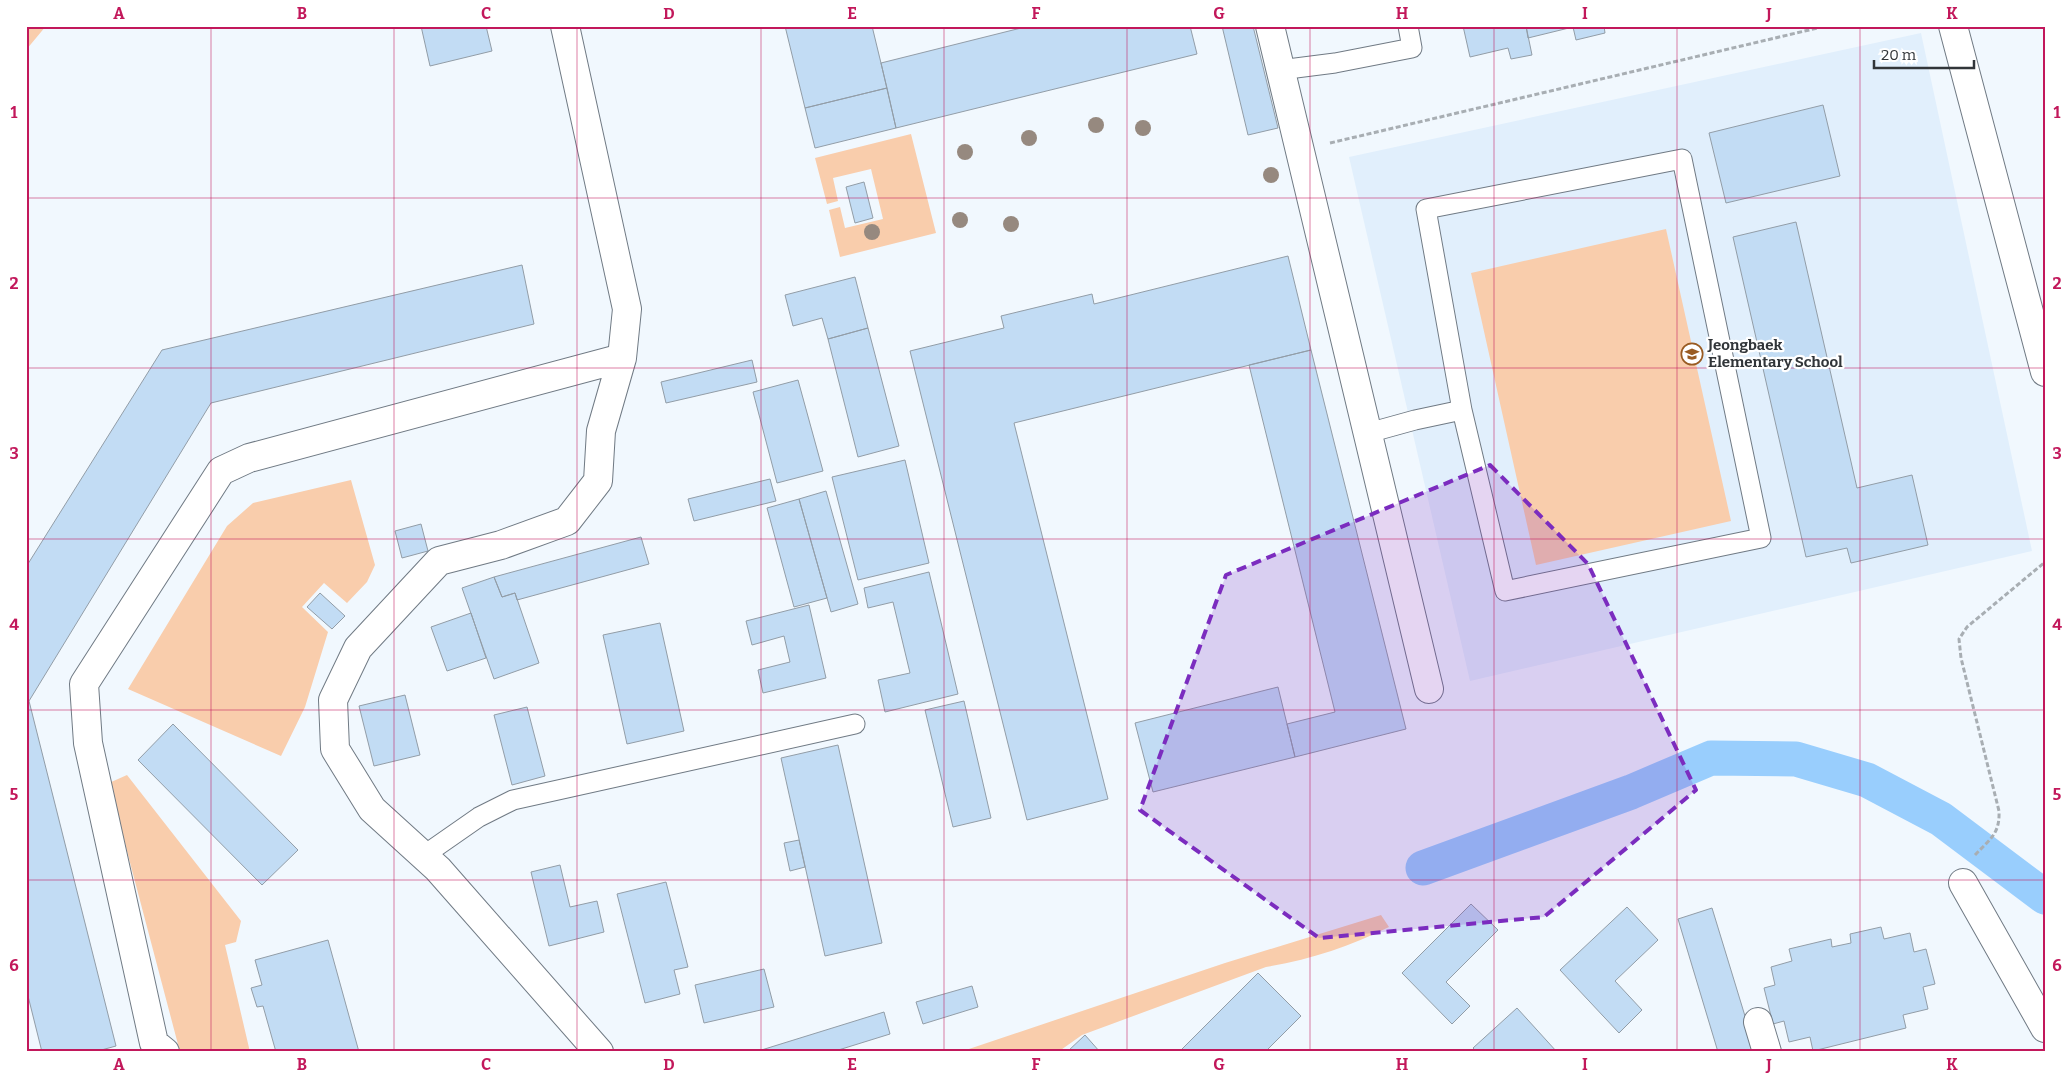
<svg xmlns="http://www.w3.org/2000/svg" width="2071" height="1078" viewBox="0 0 2071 1078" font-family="Bitter,serif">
<rect width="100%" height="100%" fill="#f1f8fe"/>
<path fill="#e1effc" d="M1921,33l111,518 -562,130 -121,-524z"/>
<path fill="#f9cdac" d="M26,26h20l-20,24z
M911,134l25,99 -96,24 -11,-47 11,-3 5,21 38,-9 -12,-50 -38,9 5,23 -11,3 -12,-46z
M1666,229l65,292 -195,44 -65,-292z
M351,480l24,85 -8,17 -20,21 -23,-20 -22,24 26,25 -23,75 -24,49 -153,-67 99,-163 26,-23z
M127,775l114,146 -5,21 -11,3 25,107h-70l-71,-269z
M1381,915l8,12c-39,19 -79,33 -123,40l-184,68 -24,17h-98l265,-89z"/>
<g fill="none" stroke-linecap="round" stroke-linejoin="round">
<path stroke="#99cefd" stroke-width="35" d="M1423,868l208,-76 80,-34 85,1 71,21 74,39 104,78"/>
</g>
<path fill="#c2dcf4" stroke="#929da7" d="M421,26h65l6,25 -62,15z
M785,26h87l15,62 -82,20z
M1029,26h161l7,28 -301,74 -15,-65z
M1222,26h31l25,102 -30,7z
M1463,26h63l6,29 -21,4 -3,-11 -38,9z
M1526,26h78l1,7 -29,7 -3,-13 -45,11z
M887,88l9,40 -81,20 -10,-40z
M1823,105l17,71 -114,27 -17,-70z
M864,182l9,36 -18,5 -9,-36z
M1796,222l61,266 55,-13 16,70 -77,18 -4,-15 -41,9 -73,-320z
M1288,256l23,94 -297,73 94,376 -81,21 -117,-469 94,-23 -3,-12 91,-22 2,10z
M522,265l12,59 -323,79 -182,298 87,345 -22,6h-52l-16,-64v-421l136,-217z
M855,277l13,51 -40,11 -6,-21 -29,8 -8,-31z
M868,328l31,118 -41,11 -30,-118z
M1311,350l95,379 -111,28 -8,-33 48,-12 -86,-347z
M752,360l5,22 -91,21 -5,-21z
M798,380l25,91 -46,12 -24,-91z
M905,460l24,103 -71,17 -26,-103z
M770,479l6,22 -82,20 -6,-22z
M826,491l32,113 -27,8 -32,-113z
M799,499l28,99 -33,9 -27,-99z
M421,524l7,27 -26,7 -7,-27z
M641,537l8,27 -132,36 -2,-7 -13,4 -8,-20z
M929,572l29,122 -73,18 -7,-32 32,-7 -17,-71 -25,6 -4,-20z
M494,577l8,20 13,-4 24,70 -45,16 -32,-91z
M320,593l25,23 -13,13 -25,-22z
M809,605l17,73 -63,15 -5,-23 32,-8 -6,-26 -32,9 -6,-24z
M471,613l15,45 -39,13 -16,-44z
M660,623l24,108 -57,13 -24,-109z
M1278,687l17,70 -142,35 -18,-69z
M405,695l15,60 -46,11 -15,-60z
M964,701l27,117 -38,9 -28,-117z
M527,707l18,69 -33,9 -18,-70z
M173,724l125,126 -36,35 -124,-125z
M838,745l44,198 -57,13 -44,-198z
M799,840l6,27 -15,4 -6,-28z
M560,865l10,42 27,-6 7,31 -55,14 -18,-74z
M666,882l22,85 -14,3 6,24 -35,9 -28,-109z
M1471,904l27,26 -52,52 24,24 -18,18 -50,-51z
M1627,907l31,33 -43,41 27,29 -23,23 -59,-63z
M1712,908l44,144h-38l-40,-133z
M1881,927l3,12 26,-6 4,19 12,-3 9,35 -12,3 5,22 -25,6 3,13 -93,23 -3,-14 -21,5 -5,-21 -11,3 -9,-36 11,-3 -4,-18 21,-6 -3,-12 42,-10 1,8 19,-4 -1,-9z
M328,940l31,112h-83l-13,-46 -6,1 -6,-19 11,-3 -7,-25z
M764,969l10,38 -70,16 -9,-38z
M1258,973l43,43 -36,36h-86z
M972,986l6,21 -55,17 -7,-22z
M1517,1008l40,44h-80l-4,-4z
M884,1012l6,22 -58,18h-77z
M1085,1035l15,17h-33z"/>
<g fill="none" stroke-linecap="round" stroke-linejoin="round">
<g stroke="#707a84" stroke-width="21">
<path id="lane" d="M1280,70l55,-7 77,-15 -4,-22
M1368,433l47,-13 47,-10 -36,-201 256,-50 79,379 -256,53 -43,-181
M423,856l56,-39 34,-17 342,-76"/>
</g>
<g stroke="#707a84" stroke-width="30">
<path id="street" d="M565,26l62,283 -5,49 -21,73 -3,50 -31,40 -66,24 -62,16 -81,87 -25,52 2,49 37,60 66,60 161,183
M1270,26l159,663
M1953,26l92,346
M1963,883l82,145
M1758,1022l9,30
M165,1052l-11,-9 -66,-300 -4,-59 137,-213 28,-13 373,-100"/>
</g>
<path stroke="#a8aeb3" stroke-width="3" stroke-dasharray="5 2.5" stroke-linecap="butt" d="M1330,143l496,-117
M1975,855c15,-16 25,-21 24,-44l-38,-153 -2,-19 8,-12 78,-65"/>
<use href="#lane" stroke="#fff" stroke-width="19"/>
<use href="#street" stroke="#fff" stroke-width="28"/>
</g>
<g fill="#96897f">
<circle cx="1096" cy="125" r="8"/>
<circle cx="1143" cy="128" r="8"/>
<circle cx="1029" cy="138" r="8"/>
<circle cx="965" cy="152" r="8"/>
<circle cx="1271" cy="175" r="8"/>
<circle cx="960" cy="220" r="8"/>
<circle cx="1011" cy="224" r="8"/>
<circle cx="872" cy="232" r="8"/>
</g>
<path fill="#7b2cbf" fill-opacity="0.2" stroke="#7b2cbf" stroke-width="4" stroke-dasharray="10 6" stroke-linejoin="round" d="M1490,465l98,99 108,226 -152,127 -225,21 -179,-128 86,-235z"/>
<path fill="none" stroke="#c2185b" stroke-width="1" stroke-opacity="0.55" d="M211,26v1026M394,26v1026M577,26v1026M761,26v1026M944,26v1026M1127,26v1026M1310,26v1026M1494,26v1026M1677,26v1026M1860,26v1026M26,198h2019M26,368h2019M26,539h2019M26,710h2019M26,880h2019"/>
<defs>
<g id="school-ring" transform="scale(1.125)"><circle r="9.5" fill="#fff" stroke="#995b22" stroke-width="1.5"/><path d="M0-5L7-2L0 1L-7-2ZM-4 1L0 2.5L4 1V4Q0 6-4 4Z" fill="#995b22"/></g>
</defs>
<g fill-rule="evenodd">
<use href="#school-ring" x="1692" y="354"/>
</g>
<g text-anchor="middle" stroke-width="4.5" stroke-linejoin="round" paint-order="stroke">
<g font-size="15" font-weight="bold" fill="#313539" stroke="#fff" text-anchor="start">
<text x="1708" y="350">Jeongbaek<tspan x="1708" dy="17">Elementary School</tspan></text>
</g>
</g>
<rect width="2071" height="1078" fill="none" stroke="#ffffff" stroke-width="55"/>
<path d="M1874 60v8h100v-8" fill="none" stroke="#313539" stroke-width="2.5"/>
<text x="1881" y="60" font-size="15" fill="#313539" stroke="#ffffff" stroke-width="4" paint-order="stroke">20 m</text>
<rect x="28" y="28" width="2016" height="1022" fill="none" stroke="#c2185b" stroke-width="2"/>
<g font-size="16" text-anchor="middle" font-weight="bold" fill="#c2185b">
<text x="119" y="19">A</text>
<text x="302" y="19">B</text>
<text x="486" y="19">C</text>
<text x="669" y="19">D</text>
<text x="852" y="19">E</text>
<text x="1036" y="19">F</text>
<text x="1219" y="19">G</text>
<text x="1402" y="19">H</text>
<text x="1585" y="19">I</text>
<text x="1769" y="19">J</text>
<text x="1952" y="19">K</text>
<text x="14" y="118">1</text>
<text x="2057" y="118">1</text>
<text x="14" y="289">2</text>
<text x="2057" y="289">2</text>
<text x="14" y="459">3</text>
<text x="2057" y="459">3</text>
<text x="14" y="630">4</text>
<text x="2057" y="630">4</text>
<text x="14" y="800">5</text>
<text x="2057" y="800">5</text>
<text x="14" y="971">6</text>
<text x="2057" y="971">6</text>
<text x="119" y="1070">A</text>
<text x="302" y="1070">B</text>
<text x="486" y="1070">C</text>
<text x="669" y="1070">D</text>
<text x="852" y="1070">E</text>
<text x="1036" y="1070">F</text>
<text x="1219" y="1070">G</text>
<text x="1402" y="1070">H</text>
<text x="1585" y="1070">I</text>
<text x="1769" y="1070">J</text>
<text x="1952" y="1070">K</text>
</g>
</svg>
